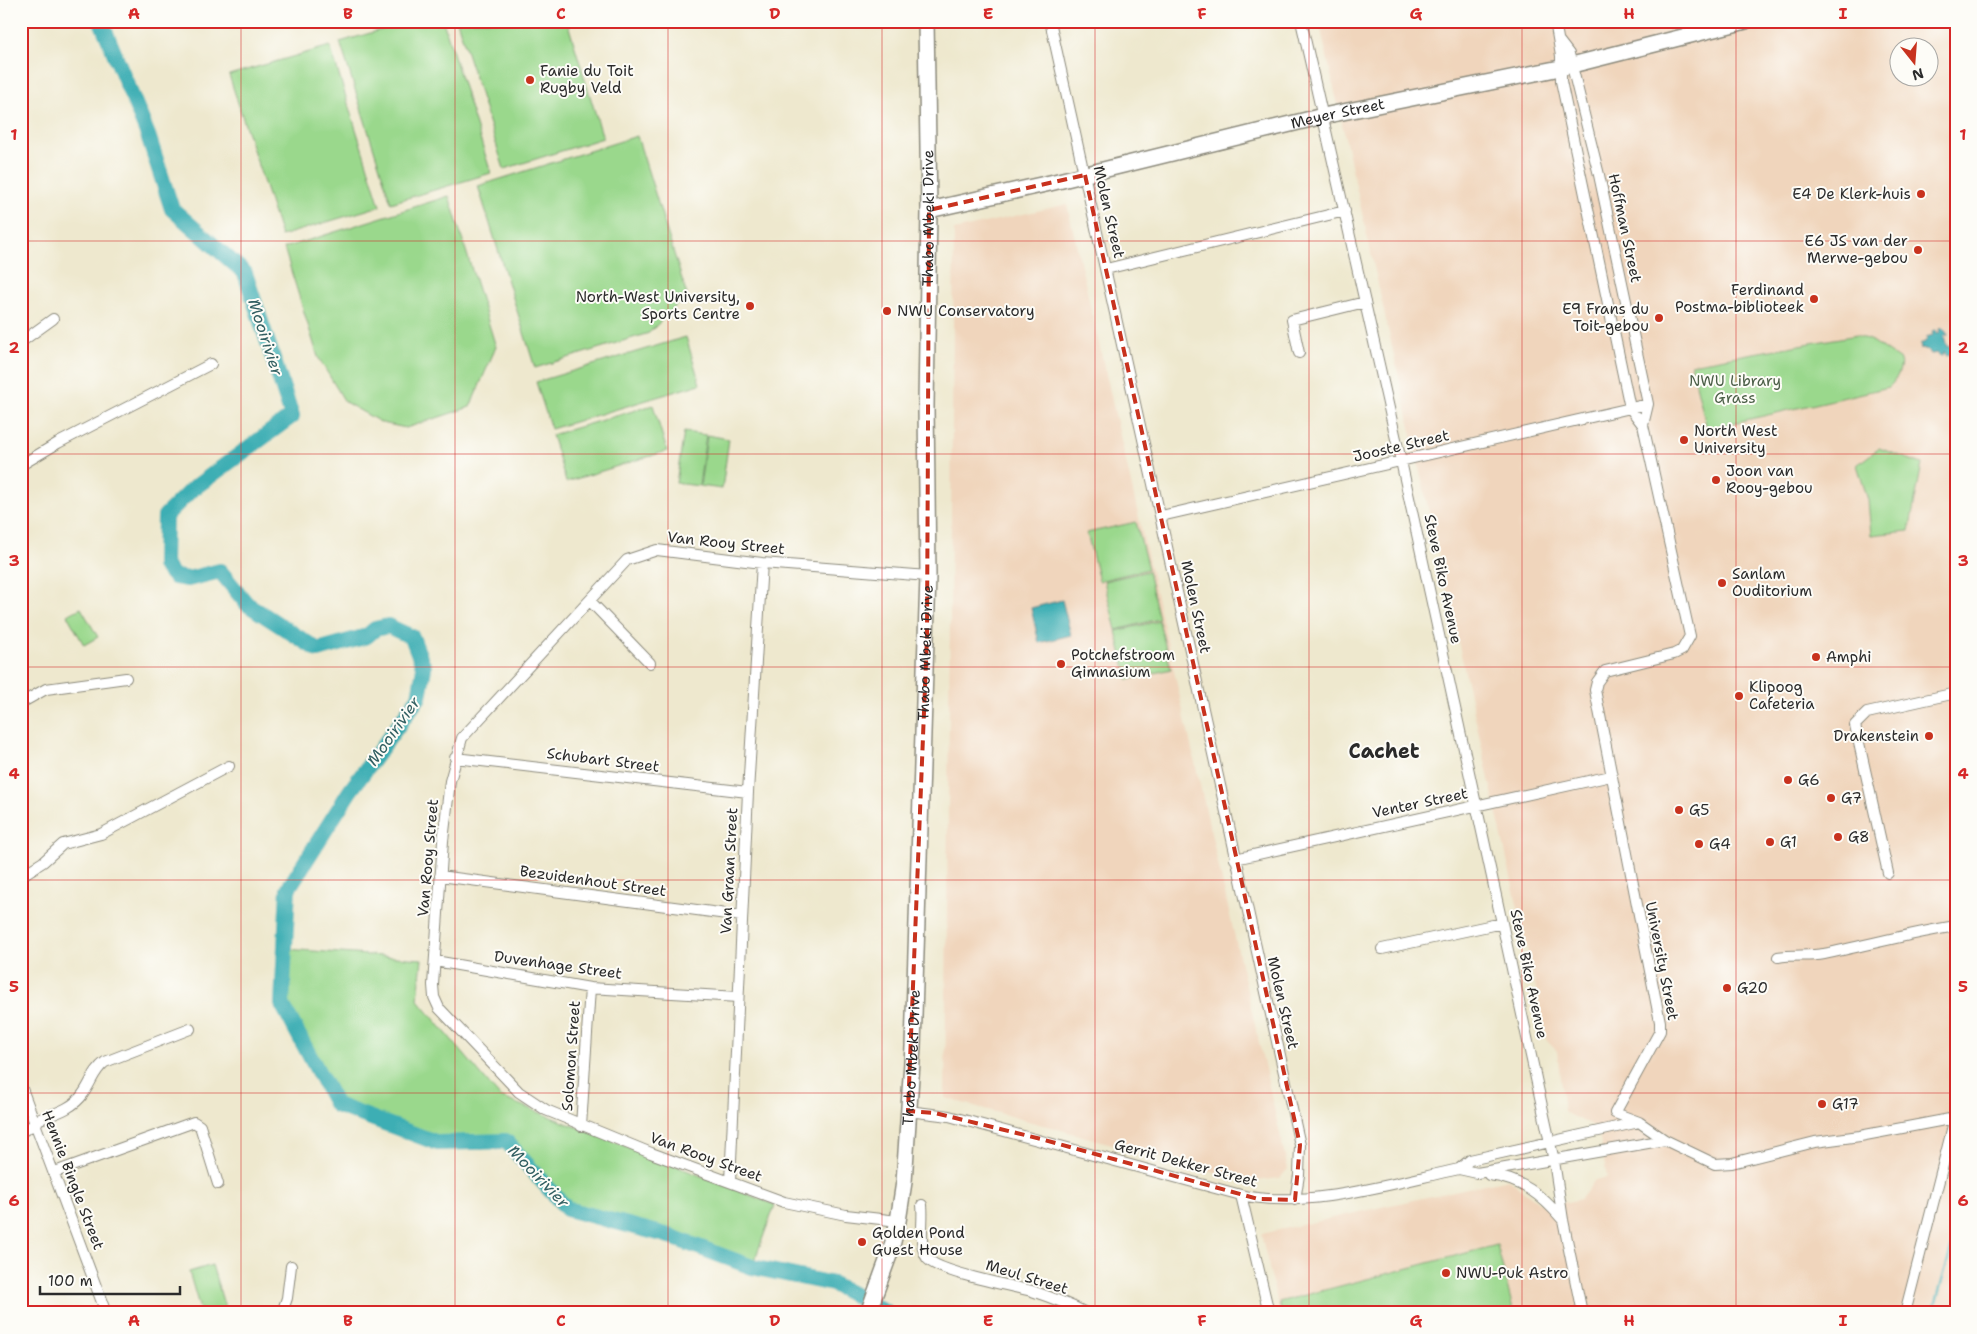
<svg xmlns="http://www.w3.org/2000/svg" width="1977" height="1334" viewBox="0 0 1977 1334" font-family="'Shantell Sans',sans-serif">
<rect width="100%" height="100%" fill="#fdfcf7"/>
<filter id="ink" filterUnits="userSpaceOnUse"><feTurbulence type="fractalNoise" baseFrequency=".02" numOctaves="2"/><feDisplacementMap in="SourceGraphic" scale="10" xChannelSelector="R" yChannelSelector="G"/><feConvolveMatrix kernelMatrix="1 2 1 2 8 2 1 2 1" color-interpolation-filters="sRGB"/></filter>
<filter id="wash" filterUnits="userSpaceOnUse"><feTurbulence type="fractalNoise" baseFrequency=".0096" numOctaves="4" result="noise"/><feDisplacementMap in="SourceGraphic" scale="20" xChannelSelector="R" yChannelSelector="G"/><feGaussianBlur stdDeviation="1.12" result="paint"/><feColorMatrix in="noise" values="0 0 0 0 0 0 0 0 0 0 0 0 0 0 0 0 0 1.4 0 .05"/><feComposite in="paint" operator="in"/></filter>
<g filter="url(#wash)">
<rect width="100%" height="100%" fill="#eee8ce"/>
<path fill="#f0d5bc" fill-rule="evenodd" d="M1319,21h637v1292h-676l-19,-79 247,-55 37,28 36,-8 14,-19 12,-3 -9,-49 -34,-16 -7,-61 -9,-9zM1900,48h30v30h-30z
M1067,204l221,965 -8,9 -30,4 -305,-84 9,-868z"/>
<path fill="#9ad88c" stroke="#62825c" d="M411,21h32l48,152 -100,30 -51,-161z
M457,21h110l36,117 -99,31z
M330,46l50,160 -99,30 -52,-161z
M637,136l50,159 -38,38 -114,35 -57,-182z
M449,196l47,151 -26,60 -64,21 -24,-5 -37,-21 -27,-45 -34,-109z
M1857,335l17,7 26,18c3,8 -5,22 -11,27l-182,42 -16,-65z
M686,337l14,47 -149,45 -15,-47z
M653,405l14,46 -101,31 -14,-47z
M684,432l22,3 -7,51 -23,-3z
M707,435l22,4 -7,50 -22,-3z
M1879,448l43,16 -13,67 -38,4 -3,-35 -11,-35z
M1136,522l12,47 -49,12 -12,-48z
M1148,571l11,48 -43,11 -12,-49z
M81,608l17,29 -14,8 -17,-30z
M1159,621l12,48 -43,11 -12,-49z
M286,949l136,10 -4,41 82,97 275,108 -23,62 -86,-32 -99,-26 -61,-68 -68,2 -102,-38 -54,-101z
M1497,1245l17,68h-232l-3,-11z
M212,1265l14,46 -25,2 -12,-41z"/>
<path fill="#3caeb4" stroke="#346c70" d="M1943,328l5,7 -4,1 3,11 3,-1 1,4 -2,5 -4,1 -2,-4 -1,4 -3,1 -1,-4 -7,1 -2,-3 -8,-2 -1,-4 7,-5 -1,-3 7,-2 -1,-4 4,-1 1,4 3,-1 -1,-4z
M1062,600l9,35 -32,8 -8,-35z"/>
<g fill="none" stroke-linecap="round" stroke-linejoin="round">
<path stroke="#3caeb4" stroke-width="2.5" d="M1933,1313l23,-82"/>
<path stroke="#3caeb4" stroke-width="16" d="M101,21l47,114 24,74 73,64 47,143 -102,75 -25,25 -1,49 11,12 13,2 32,-8 27,33 71,46 49,-14 8,-7 13,-3 24,11 12,31 -5,29 -69,94 -62,98 -6,115 54,101 102,38 68,-2 61,68 99,26 86,32 81,17 55,29"/>
</g>
</g>
<g filter="url(#ink)">
<g fill="none" stroke-linecap="round" stroke-linejoin="round">
<g stroke="#8c8a7c" stroke-width="12">
<path id="street" d="M1050,21l250,1124 -1,30 -4,25
M1301,21l100,440 153,700 9,59 19,93
M1555,21l6,35v25l69,327 13,17 47,211 -8,14 -8,4 -69,17 -8,11 -2,8 65,332v9l-45,82 24,9 26,18 50,24 17,-1 83,-21 45,-6 95,-18 1,-8
M1559,41l10,13 30,121 49,229 -5,21
M1106,269l239,-58
M21,342l32,-23
M1299,353l-7,-33 73,-18
M21,465l37,-22 153,-79
M1161,516l487,-112
M590,601l60,62
M21,703l25,-14 80,-11
M455,758l293,34
M1235,859l376,-83
M1888,873l-33,-148 12,-12 89,-20
M21,876l22,-14 20,-18 38,-10 128,-68
M440,876l302,40
M1382,949l120,-26
M1778,957c15,-3 31,0 46,-3 44,-9 87,-21 132,-28
M435,961l155,27 148,9
M21,1086l85,227
M908,1111l41,5 292,79c65,15 152,-12 218,-26l18,4 188,-33
M35,1121c17,-7 37,-11 48,-27 8,-11 11,-24 22,-32l85,-33
M581,1126l9,-138
M21,1132l16,-9
M1459,1169l11,-9 169,-38
M55,1172l139,-50 6,4 18,58
M1489,1175c32,4 53,20 73,44
M730,1182l18,-390 14,-229
M1241,1195l28,118
M922,1205c2,16 -4,40 5,53 9,14 85,28 105,33 18,6 37,13 54,22
M898,1221l-52,-6 -62,-13 -133,-49 -105,-43 -27,-18 -80,-84 -5,-11 -1,-12 10,-144 7,-60 12,-43 165,-178 30,-10 105,13 166,13
M282,1313l5,-15 4,-32
M1905,1313l50,-195"/>
</g>
<g stroke="#8c8a7c" stroke-width="18">
<g id="secondary">
<path id="s1" d="M929,210l121,-27 273,-67 237,-48 186,-47"/>
<path id="s2" d="M868,1313l23,-63 7,-29 6,-39 9,-135 15,-471 -2,-170 3,-196 -3,-189"/>
</g>
</g>
<use href="#street" stroke="#fff" stroke-width="10"/>
<use href="#secondary" stroke="#fff" stroke-width="15"/>
</g>
</g>
<path fill="none" stroke="#c8321e" stroke-width="4" stroke-dasharray="10 6" stroke-linejoin="round" d="M1085,175l215,970 -5,55 -37,-1 -217,-60 -106,-26 -27,-2 19,-474 2,-427z"/>
<path fill="none" stroke="#d62828" stroke-width="1" stroke-opacity="0.55" d="M241,21v1292M455,21v1292M668,21v1292M882,21v1292M1095,21v1292M1309,21v1292M1522,21v1292M1736,21v1292M21,241h1935M21,454h1935M21,667h1935M21,880h1935M21,1093h1935"/>
<g fill="#c8321e" stroke="#fdfcf7" stroke-width="2">
<circle cx="530" cy="80" r="5"/>
<circle cx="1921" cy="194" r="5"/>
<circle cx="1918" cy="250" r="5"/>
<circle cx="1814" cy="299" r="5"/>
<circle cx="750" cy="306" r="5"/>
<circle cx="887" cy="311" r="5"/>
<circle cx="1659" cy="318" r="5"/>
<circle cx="1684" cy="440" r="5"/>
<circle cx="1716" cy="480" r="5"/>
<circle cx="1722" cy="583" r="5"/>
<circle cx="1816" cy="657" r="5"/>
<circle cx="1061" cy="664" r="5"/>
<circle cx="1739" cy="696" r="5"/>
<circle cx="1929" cy="736" r="5"/>
<circle cx="1788" cy="780" r="5"/>
<circle cx="1831" cy="798" r="5"/>
<circle cx="1679" cy="810" r="5"/>
<circle cx="1838" cy="837" r="5"/>
<circle cx="1770" cy="842" r="5"/>
<circle cx="1699" cy="844" r="5"/>
<circle cx="1727" cy="988" r="5"/>
<circle cx="1822" cy="1104" r="5"/>
<circle cx="862" cy="1242" r="5"/>
<circle cx="1446" cy="1273" r="5"/>
</g>
<g text-anchor="middle" stroke-width="4" stroke-linejoin="round" paint-order="stroke">
<g font-size="15" fill="#2b2b2b" stroke="#fdfcf7" text-anchor="start">
<text x="540" y="76">Fanie du Toit<tspan x="540" dy="17">Rugby Veld</tspan></text>
<text x="1911" y="199" text-anchor="end">E4 De Klerk-huis</text>
<text x="1908" y="246" text-anchor="end">E6 JS van der<tspan x="1908" dy="17">Merwe-gebou</tspan></text>
<text x="1804" y="295" text-anchor="end">Ferdinand<tspan x="1804" dy="17">Postma-biblioteek</tspan></text>
<text x="740" y="302" text-anchor="end">North-West University,<tspan x="740" dy="17">Sports Centre</tspan></text>
<text x="1649" y="314" text-anchor="end">E9 Frans du<tspan x="1649" dy="17">Toit-gebou</tspan></text>
<text x="897" y="316">NWU Conservatory</text>
<text x="1694" y="436">North West<tspan x="1694" dy="17">University</tspan></text>
<text x="1726" y="476">Joon van<tspan x="1726" dy="17">Rooy-gebou</tspan></text>
<text x="1732" y="579">Sanlam<tspan x="1732" dy="17">Ouditorium</tspan></text>
<text x="1071" y="660">Potchefstroom<tspan x="1071" dy="17">Gimnasium</tspan></text>
<text x="1826" y="662">Amphi</text>
<text x="1749" y="692">Klipoog<tspan x="1749" dy="17">Cafeteria</tspan></text>
<text x="1919" y="741" text-anchor="end">Drakenstein</text>
<text x="1798" y="785">G6</text>
<text x="1841" y="803">G7</text>
<text x="1689" y="815">G5</text>
<text x="1848" y="842">G8</text>
<text x="1780" y="847">G1</text>
<text x="1709" y="849">G4</text>
<text x="1737" y="993">G20</text>
<text x="1832" y="1109">G17</text>
<text x="872" y="1238">Golden Pond<tspan x="872" dy="17">Guest House</tspan></text>
<text x="1456" y="1278">NWU-Puk Astro</text>
</g>
<g font-size="15" fill="#2b2b2b" stroke="#fdfcf7">
<text dy="5" stroke="none"><textPath href="#s1" startOffset="420">Meyer Street</textPath></text>
<text transform="translate(1109 212) rotate(77)" y="5">Molen Street</text>
<text dy="5" stroke="none"><textPath href="#s2" startOffset="1101">Thabo Mbeki Drive</textPath></text>
<text transform="translate(1625 228) rotate(78)" y="5">Hoffman Street</text>
<text transform="translate(1401 446) rotate(-13)" y="5">Jooste Street</text>
<text transform="translate(726 543) rotate(6)" y="5">Van Rooy Street</text>
<text transform="translate(1443 579) rotate(78)" y="5">Steve Biko Avenue</text>
<text transform="translate(1196 607) rotate(78)" y="5">Molen Street</text>
<text dy="5" stroke="none"><textPath href="#s2" startOffset="666">Thabo Mbeki Drive</textPath></text>
<text transform="translate(603 760) rotate(7)" y="5">Schubart Street</text>
<text transform="translate(1420 803) rotate(-12)" y="5">Venter Street</text>
<text transform="translate(428 858) rotate(-85)" y="5">Van Rooy Street</text>
<text transform="translate(729 871) rotate(-87)" y="5">Van Graan Street</text>
<text transform="translate(593 881) rotate(8)" y="5">Bezuidenhout Street</text>
<text transform="translate(1662 961) rotate(79)" y="5">University Street</text>
<text transform="translate(558 965) rotate(8)" y="5">Duvenhage Street</text>
<text transform="translate(1529 974) rotate(78)" y="5">Steve Biko Avenue</text>
<text transform="translate(1283 1003) rotate(77)" y="5">Molen Street</text>
<text transform="translate(571 1056) rotate(-86)" y="5">Solomon Street</text>
<text dy="5" stroke="none"><textPath href="#s2" startOffset="261">Thabo Mbeki Drive</textPath></text>
<text transform="translate(706 1157) rotate(20)" y="5">Van Rooy Street</text>
<text transform="translate(1186 1163) rotate(15)" y="5">Gerrit Dekker Street</text>
<text transform="translate(73 1180) rotate(69)" y="5">Hennie Bingle Street</text>
<text transform="translate(1027 1277) rotate(17)" y="5">Meul Street</text>
</g>
<g font-size="15" fill="#4c5f48" stroke="#fdfcf7">
<text x="1735" y="386">NWU Library<tspan x="1735" dy="17">Grass</tspan></text>
</g>
<g font-size="16" font-style="italic" fill="#325f62" stroke="#fdfcf7">
<text transform="translate(266 337) rotate(72)" y="6">Mooirivier</text>
<text transform="translate(393 731) rotate(-55)" y="6">Mooirivier</text>
<text transform="translate(539 1176) rotate(46)" y="6">Mooirivier</text>
</g>
<g font-size="20" font-weight="bold" fill="#2b2b2b" stroke="#fdfcf7">
<text x="1384" y="758">Cachet</text>
</g>
</g>
<rect width="1977" height="1334" fill="none" stroke="#fdfcf7" stroke-width="55"/>
<g transform="translate(1914 62) rotate(163)"><circle r="24" fill="#fdfcf7" stroke="#a9a8a5"/>
<path d="M0-4L9 19L0 12L-9 19Z" fill="#c8321e"/>
<text y="-8" font-size="14" font-weight="bold" text-anchor="middle" fill="#2b2b2b">N</text>
</g>
<path d="M40 1286v8h140v-8" fill="none" stroke="#2b2b2b" stroke-width="2.5"/>
<text x="48" y="1286" font-size="15" fill="#2b2b2b" stroke="#fdfcf7" stroke-width="4" paint-order="stroke">100 m</text>
<rect x="28" y="28" width="1922" height="1278" fill="none" stroke="#d62828" stroke-width="2"/>
<g font-size="16" text-anchor="middle" font-weight="bold" fill="#d62828">
<text x="134" y="19">A</text>
<text x="348" y="19">B</text>
<text x="561" y="19">C</text>
<text x="775" y="19">D</text>
<text x="988" y="19">E</text>
<text x="1202" y="19">F</text>
<text x="1416" y="19">G</text>
<text x="1629" y="19">H</text>
<text x="1843" y="19">I</text>
<text x="14" y="140">1</text>
<text x="1963" y="140">1</text>
<text x="14" y="353">2</text>
<text x="1963" y="353">2</text>
<text x="14" y="566">3</text>
<text x="1963" y="566">3</text>
<text x="14" y="779">4</text>
<text x="1963" y="779">4</text>
<text x="14" y="992">5</text>
<text x="1963" y="992">5</text>
<text x="14" y="1206">6</text>
<text x="1963" y="1206">6</text>
<text x="134" y="1326">A</text>
<text x="348" y="1326">B</text>
<text x="561" y="1326">C</text>
<text x="775" y="1326">D</text>
<text x="988" y="1326">E</text>
<text x="1202" y="1326">F</text>
<text x="1416" y="1326">G</text>
<text x="1629" y="1326">H</text>
<text x="1843" y="1326">I</text>
</g>
</svg>
